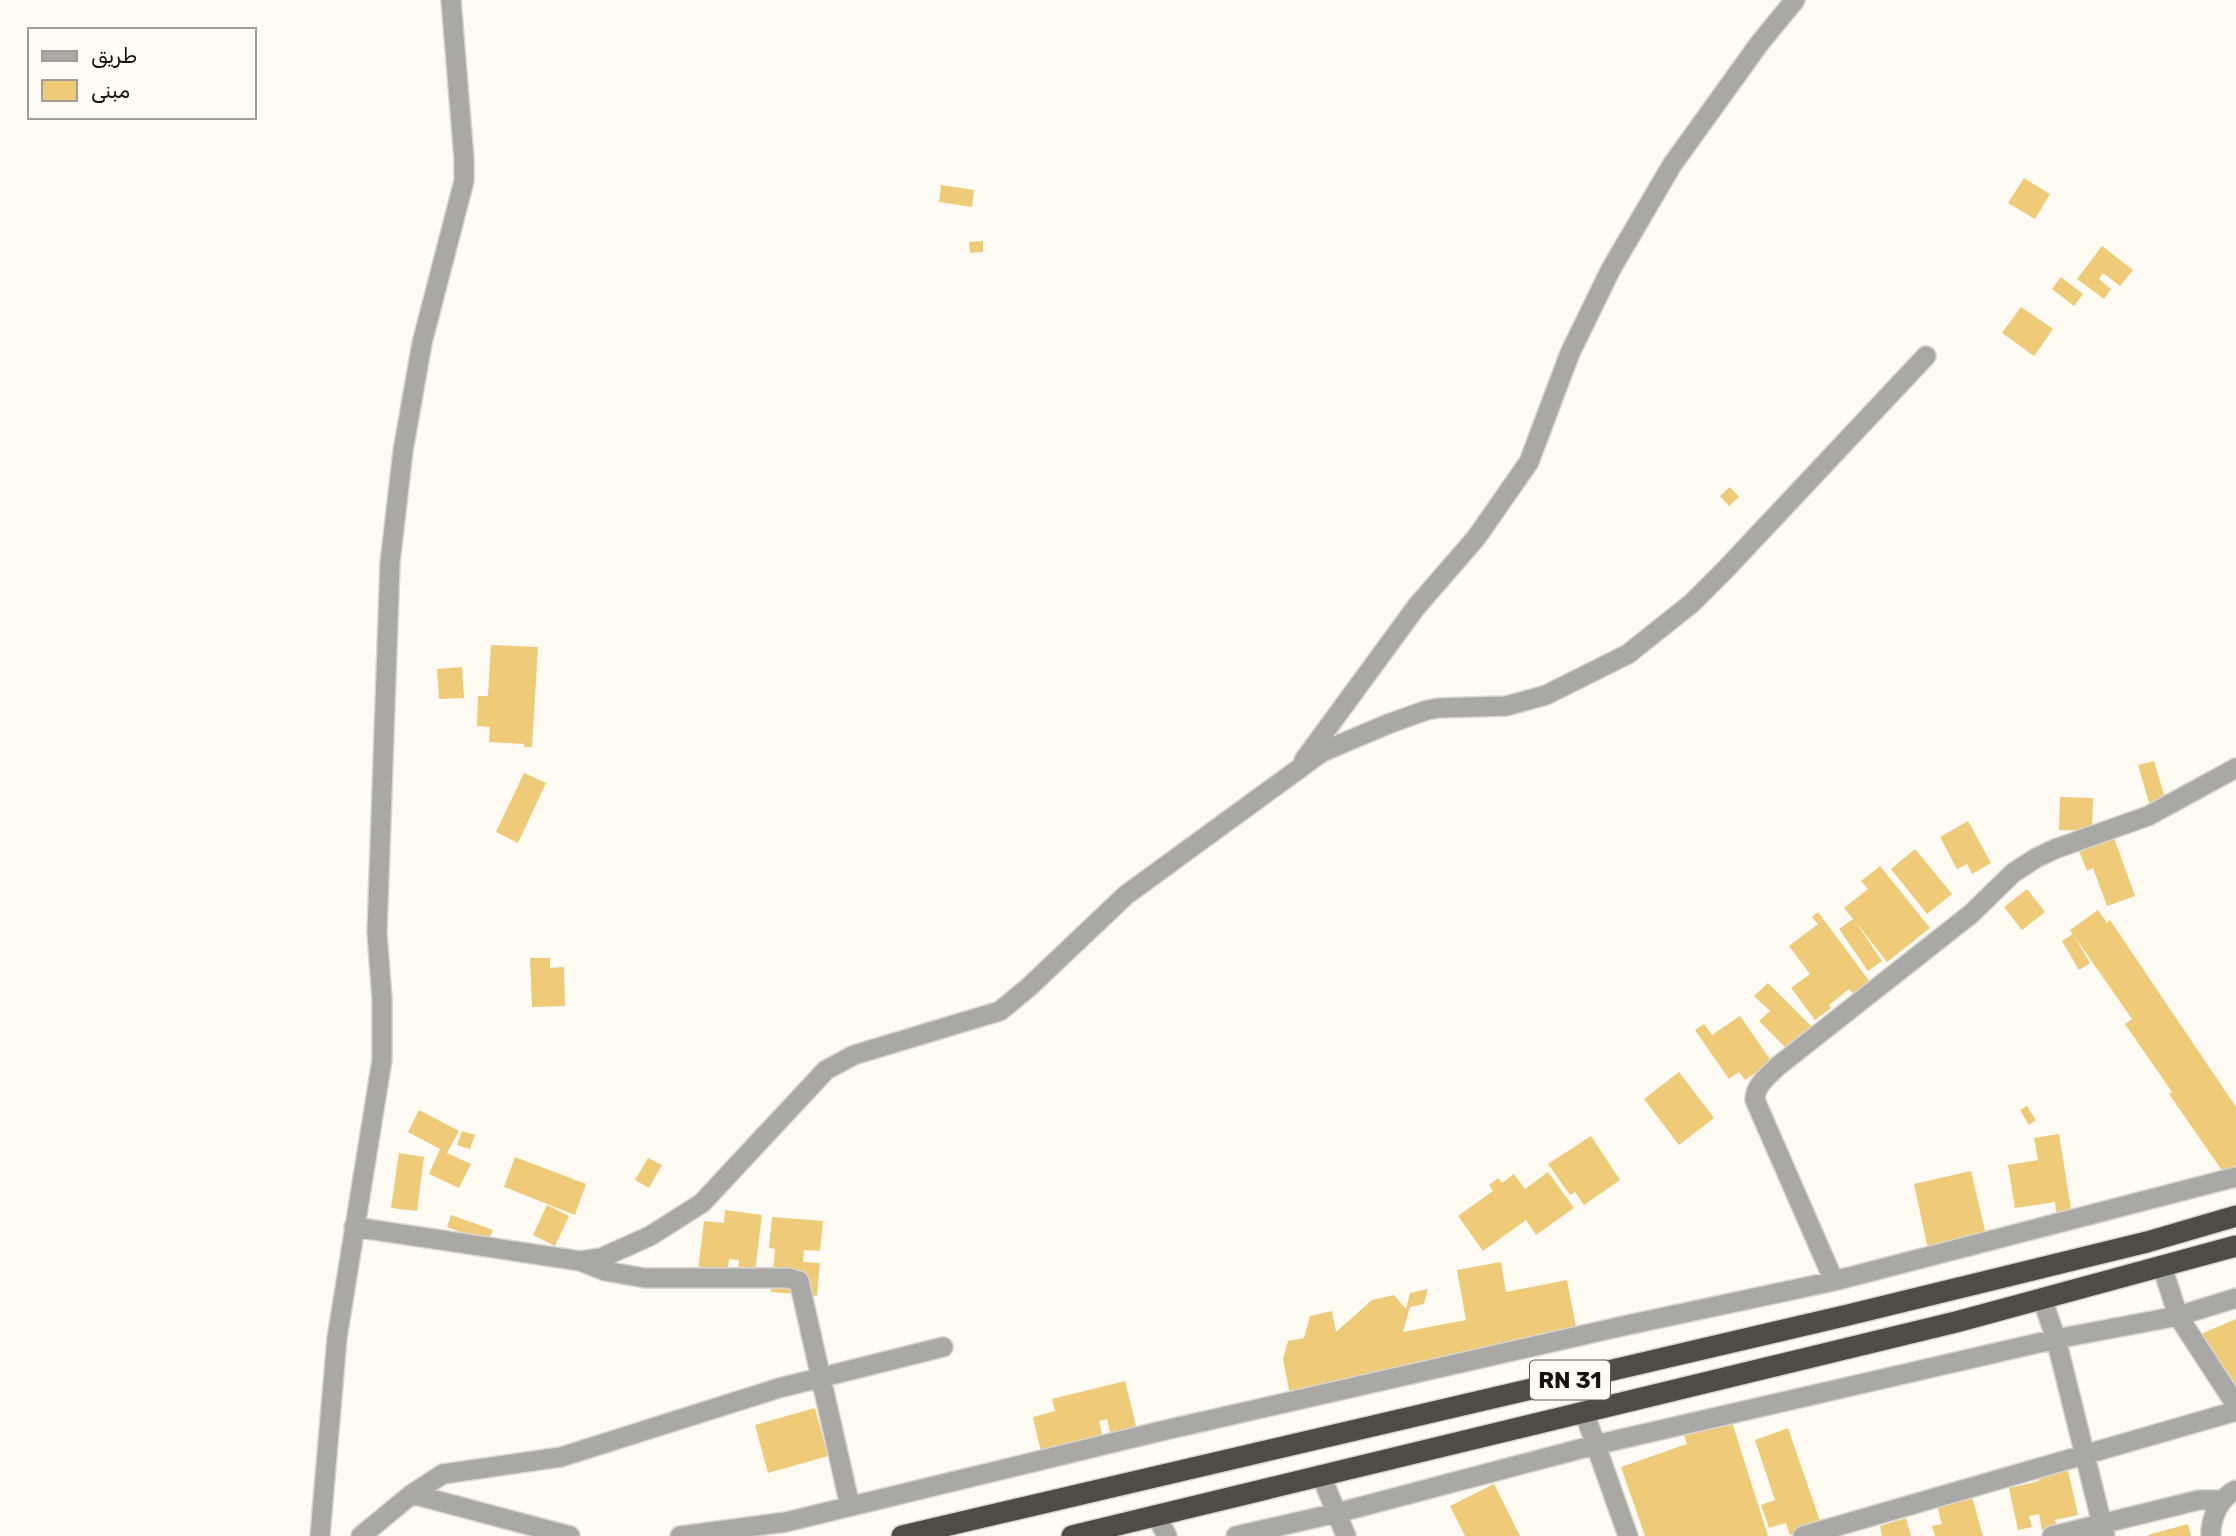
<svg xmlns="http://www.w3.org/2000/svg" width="2236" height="1536" viewBox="0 0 2236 1536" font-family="Rubik,'Noto Sans Arabic',sans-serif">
<rect width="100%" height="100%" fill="#fffbf3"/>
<path fill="#efca78" d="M2024,178l26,16 -15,25 -27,-16z
M941,185l33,5 -2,17 -33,-5z
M983,241v11l-13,1 -1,-11z
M2102,246l31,24 -13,16 -17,-13 -4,6 12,10 -7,10 -27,-20z
M2061,277l22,17 -9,12 -22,-17z
M2021,307l32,22 -19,27 -32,-23z
M1730,487l9,10 -10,9 -9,-10z
M491,645l47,2 -6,100h-8v-3l-35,-2 1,-15 -13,-1 1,-30h10z
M462,667l2,31 -25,1 -2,-30z
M2154,761l13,44 -16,5 -13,-45z
M524,773l22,10 -28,60 -22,-11z
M2060,797l33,1 -1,33 -33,-1z
M1968,821l23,42 -19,11 -5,-10 -10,5 -17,-32z
M2114,838l21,58 -28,10 -14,-38 -6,3 -8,-20z
M1915,849l37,45 -25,20 -36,-45z
M1880,866l50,62 -43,34 -32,-41 27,40 -14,10 -29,-42 14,-10 -9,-11 24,-19 -7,-8z
M2027,889l18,23 -23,18 -18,-23z
M2098,910l9,13 3,-3 126,187v61l-13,4 -54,-78 3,-2 -47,-68 7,-5 -62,-89z
M1818,912l52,70 -16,13 -5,-6 -20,16 2,3 -16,12 -24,-32 19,-14 -21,-28 29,-22 -6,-7z
M2073,934l17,29 -11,7 -17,-29z
M530,958h20v10l14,-1 1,39 -33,1z
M1768,983l44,44 -23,24 -30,-30 11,-10 -16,-15z
M1740,1016l32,46 -27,18 -6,-8 -10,7 -34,-49 9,-6 8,11z
M1679,1072l35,46 -35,27 -35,-46z
M2027,1106l9,14 -7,5 -9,-15z
M419,1110l40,21 -12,22 24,11 -12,24 -30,-14 11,-25 -32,-17z
M462,1131l13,4 -5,14 -13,-4z
M2059,1134l13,81 -15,3 -2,-16 -40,6 -7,-43 30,-5 -4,-22z
M1591,1136l29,44 -36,25 -9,-13 -5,3 -22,-31z
M399,1153l25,4 -7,54 -26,-3z
M515,1157l71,27 -11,31 -71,-28z
M648,1158l14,7 -13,23 -14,-8z
M1971,1171l15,64 -58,14 -14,-65z
M1548,1172l26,36 -38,27 -10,-15 -43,31 -25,-35 35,-25 -4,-6 9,-7 4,5 12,-9 11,15z
M547,1205l22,11 -14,30 -22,-11z
M725,1210l37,5 -8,64 -17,-1 2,-18 -10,-1 -3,24 -29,-4 7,-58 20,2z
M451,1215l42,15 -5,12 -41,-15z
M772,1217l51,4 -3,30 -16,-1 -1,12 17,1 -3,33 -46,-4 4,-43 -6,-1z
M1501,1262l5,30 61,-12 10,52 -285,73 -9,-46 5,-18 16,-3 6,-22 22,-5 4,21 36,-32 22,-5 12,14 4,-16 18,-4 -4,15 -14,3 -7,25 63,-12 -9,-50z
M2236,1319v66l-40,-49z
M1125,1381l13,53 -26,6 -5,-21 -8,2 6,26 -61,18 -11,-48 22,-6 -3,-12z
M815,1408l13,48 -60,17 -13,-48z
M1731,1419l37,117h-123l-24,-69 66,-23 -3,-9z
M1788,1428l33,96 -31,11 -4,-12 -17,5 -8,-23 14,-5 -20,-60z
M2067,1466l11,49 -23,5 2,6 -15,4 -3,-16 -10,2 3,11 -14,3 -9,-42 30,-7 -1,-8z
M1494,1484l26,52h-55l-15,-30z
M1972,1497l11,39h-48l-3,-10 10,-2 -5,-18z
M1906,1518l5,18h-29l-2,-10z
M2188,1524l3,12h-42l-1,-1z"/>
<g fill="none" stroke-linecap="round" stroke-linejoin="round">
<g stroke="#d9d6cf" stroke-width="22">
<path id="street" d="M1304,760l113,-154 59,-68 53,-76 41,-109 41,-84 61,-104 87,-121 36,-44
M354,1227l226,34 21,-3 49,-22 52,-33 124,-133 28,-15 146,-44 29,-24 97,-92 196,-143 66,-28 39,-14 12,-2 67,-2 40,-11 82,-41 64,-51 33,-33 201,-214
M580,1261l25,10 40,7h143l11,3 51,225
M2162,1266l16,50 58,89
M1834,1281l-79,-181c0,-15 13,-24 23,-34l193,-152 42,-41 23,-15 19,-9 93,-33 88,-48
M2042,1298l14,41 49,197
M1584,1412l44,124
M1321,1475l25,61
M412,1494l158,42
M1156,1515l11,21
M320,1536l17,-198 45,-278v-61l-5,-66 13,-370 13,-112 19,-108 42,-162v-22l-13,-159
M361,1536l51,-42 31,-20 118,-17 218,-69 164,-41
M680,1536l106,-14 371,-90 466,-106 211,-45 402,-104
M1236,1536l101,-23 258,-68 461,-106 122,-23 58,-18
M1803,1536l433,-125
M2052,1536l147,-36h24
M2211,1536c-1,-17 9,-39 25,-46"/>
</g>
<g stroke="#d9d6cf" stroke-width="24">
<path id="highway" d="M902,1536l946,-221 299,-73 89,-26
M1072,1536l884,-214 280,-76"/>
</g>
<use href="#street" stroke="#aaa8a5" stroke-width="19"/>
<use href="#highway" stroke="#4f4c45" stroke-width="21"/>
</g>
<g text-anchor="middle" stroke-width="5" stroke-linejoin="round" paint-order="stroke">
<rect fill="#fffbf3" stroke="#5a5954" stroke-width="2" x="1530" y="1360.5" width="80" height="39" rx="5"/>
<g font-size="23" font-weight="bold" fill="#141310">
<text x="1570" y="1388">RN 31</text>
</g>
</g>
<rect x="28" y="28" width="228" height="91" fill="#fffbf3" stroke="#a19e98" stroke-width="2"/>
<rect x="42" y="51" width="35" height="10" fill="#aaa8a5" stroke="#a19e98" stroke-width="2"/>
<text x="91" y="63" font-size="21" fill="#141310">طريق</text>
<rect x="42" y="80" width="35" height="21" fill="#efca78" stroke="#a19e98" stroke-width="2"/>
<text x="91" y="98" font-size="21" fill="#141310">مبنى</text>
</svg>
